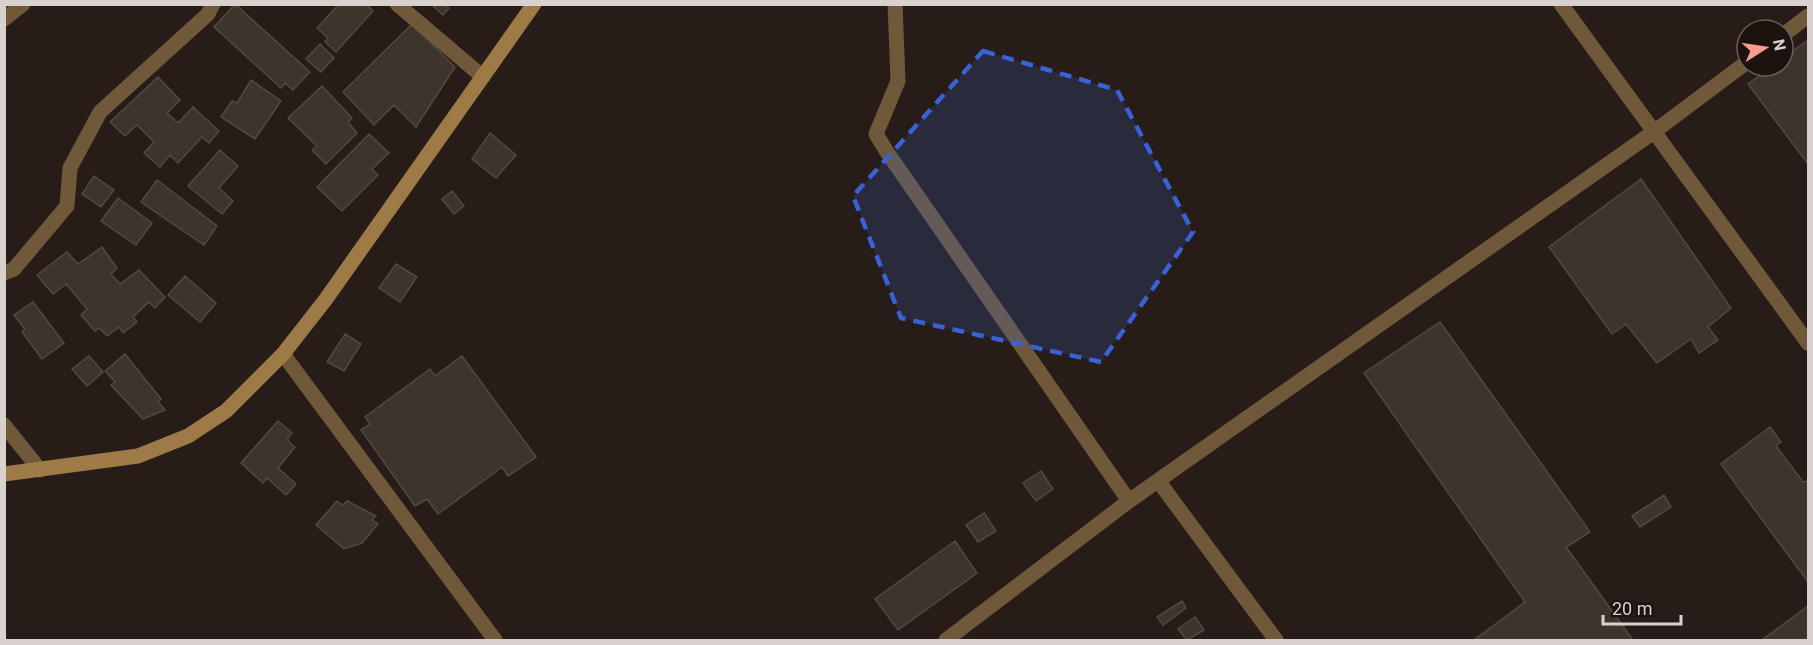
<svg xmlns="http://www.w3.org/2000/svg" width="1813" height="645" viewBox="0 0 1813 645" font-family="Roboto,sans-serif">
<rect width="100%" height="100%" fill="#271c17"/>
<path fill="#3d352b" stroke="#524a40" stroke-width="1.5" d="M235,4l75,68 -17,18 -8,-7 -4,5 -67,-61z
M339,4h27l7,7 -37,41 -11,-10 3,-4 -11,-10z
M431,4h13l5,4 -6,7z
M412,24l43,43 -39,60 -22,-22 -20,20 -31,-33z
M1808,40v124l-60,-80 25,-18h10v-8z
M320,44l14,14 -13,14 -15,-13z
M158,77l22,23 -13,13 11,10 15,-16 26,24 -10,12 -7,-6 -24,26 -8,-8 -10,12 -16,-14 10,-11 -17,-17 -12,11 -15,-14z
M251,80l30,21 -26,38 -34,-22 11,-16 5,2z
M322,86l30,32 -4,4 9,11 -31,31 -14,-14 5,-4 -29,-28z
M490,133l26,22 -20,23 -24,-19z
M369,134l20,19 -17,16 6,6 -36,36 -25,-24z
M220,150l18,16 -19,22 14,13 -11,13 -34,-28z
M94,176l20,14 -13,17 -19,-13z
M1641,179l90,129 -23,19 10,13 -19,13 -8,-14 -34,24 -31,-39 -14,10 -63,-87z
M157,180l60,46 -13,19 -63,-43z
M452,191l12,15 -10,8 -12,-15z
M118,198l34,25 -16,22 -35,-24z
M102,247l15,21 -6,6 9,10 19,-14 26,27 -10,11 -6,-6 -16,15 4,5 -14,11 -4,-6 -12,9 -8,-8 -4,3 -14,-16 6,-6 -21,-25 -13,10 -16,-19 30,-23 11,12z
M396,264l21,13 -17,25 -21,-14z
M185,276l31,27 -16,19 -32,-27z
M33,302l31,41 -22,16 -20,-27 3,-3 -11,-14z
M1440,322l150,210 -24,15 67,93h-159l51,-38 -161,-229z
M345,334l16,10 -17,27 -17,-9z
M125,354l36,45 -3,3 7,8 -22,9 -32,-34 4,-3 -10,-11z
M89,356l14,16 -16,14 -15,-17z
M462,356l74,101 -28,19 -6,-9 -64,47 -11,-15 -12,7 -54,-76 9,-6 -5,-7 65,-48 5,7z
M278,421l14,12 -5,7 8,7 -17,21 18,16 -10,11 -19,-17 -4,5 -22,-20z
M1770,427l11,15 -5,4 27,36 5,-1v101l-87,-118z
M1041,471l12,18 -17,12 -13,-18z
M1664,495l7,12 -31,20 -8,-11z
M337,501l6,4 4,-4 29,15 -4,4 6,4 -16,19 -18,6 -28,-24z
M984,513l12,18 -18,11 -12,-17z
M955,541l22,32 -79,57 -23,-31z
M1182,601l4,7 -23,17 -6,-8z
M1808,606v34h-46z
M1195,617l9,13 -17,10 -9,-11z"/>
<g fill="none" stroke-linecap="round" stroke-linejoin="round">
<path stroke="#70593a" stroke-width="15" d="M397,4l86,73
M895,4l3,77 -22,53 11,18 242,349
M1561,4l247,339
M4,19l19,-15
M1783,35l25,-19
M4,273l10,-4 53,-63 3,-38 30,-56 108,-98 5,-10
M283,354l212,286
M4,425l36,45
M1159,482l117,158
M946,640l183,-139 526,-370 92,-69"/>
<path stroke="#9e7a46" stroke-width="15" d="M4,474l134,-18 50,-20 38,-25 57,-57 43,-55 208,-295"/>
</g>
<path fill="#3962d6" fill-opacity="0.2" stroke="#3962d6" stroke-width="4.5" stroke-dasharray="12 8" stroke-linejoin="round" d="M983,51l134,39 76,142 -92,130 -200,-44 -48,-122z"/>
<rect width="1813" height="645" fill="none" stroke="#d9d1ce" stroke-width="12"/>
<g transform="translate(1765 48) rotate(78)"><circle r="28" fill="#1d130e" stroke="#685f5b" stroke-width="1.5"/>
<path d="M0-4.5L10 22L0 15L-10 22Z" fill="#f59d90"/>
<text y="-9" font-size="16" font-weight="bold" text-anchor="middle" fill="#d9d1ce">N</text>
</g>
<path d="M1603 615v9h78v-9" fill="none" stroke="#d9d1ce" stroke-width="3"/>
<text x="1612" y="615" font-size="18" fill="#d9d1ce" stroke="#1d130e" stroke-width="4.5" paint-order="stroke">20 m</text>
</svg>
